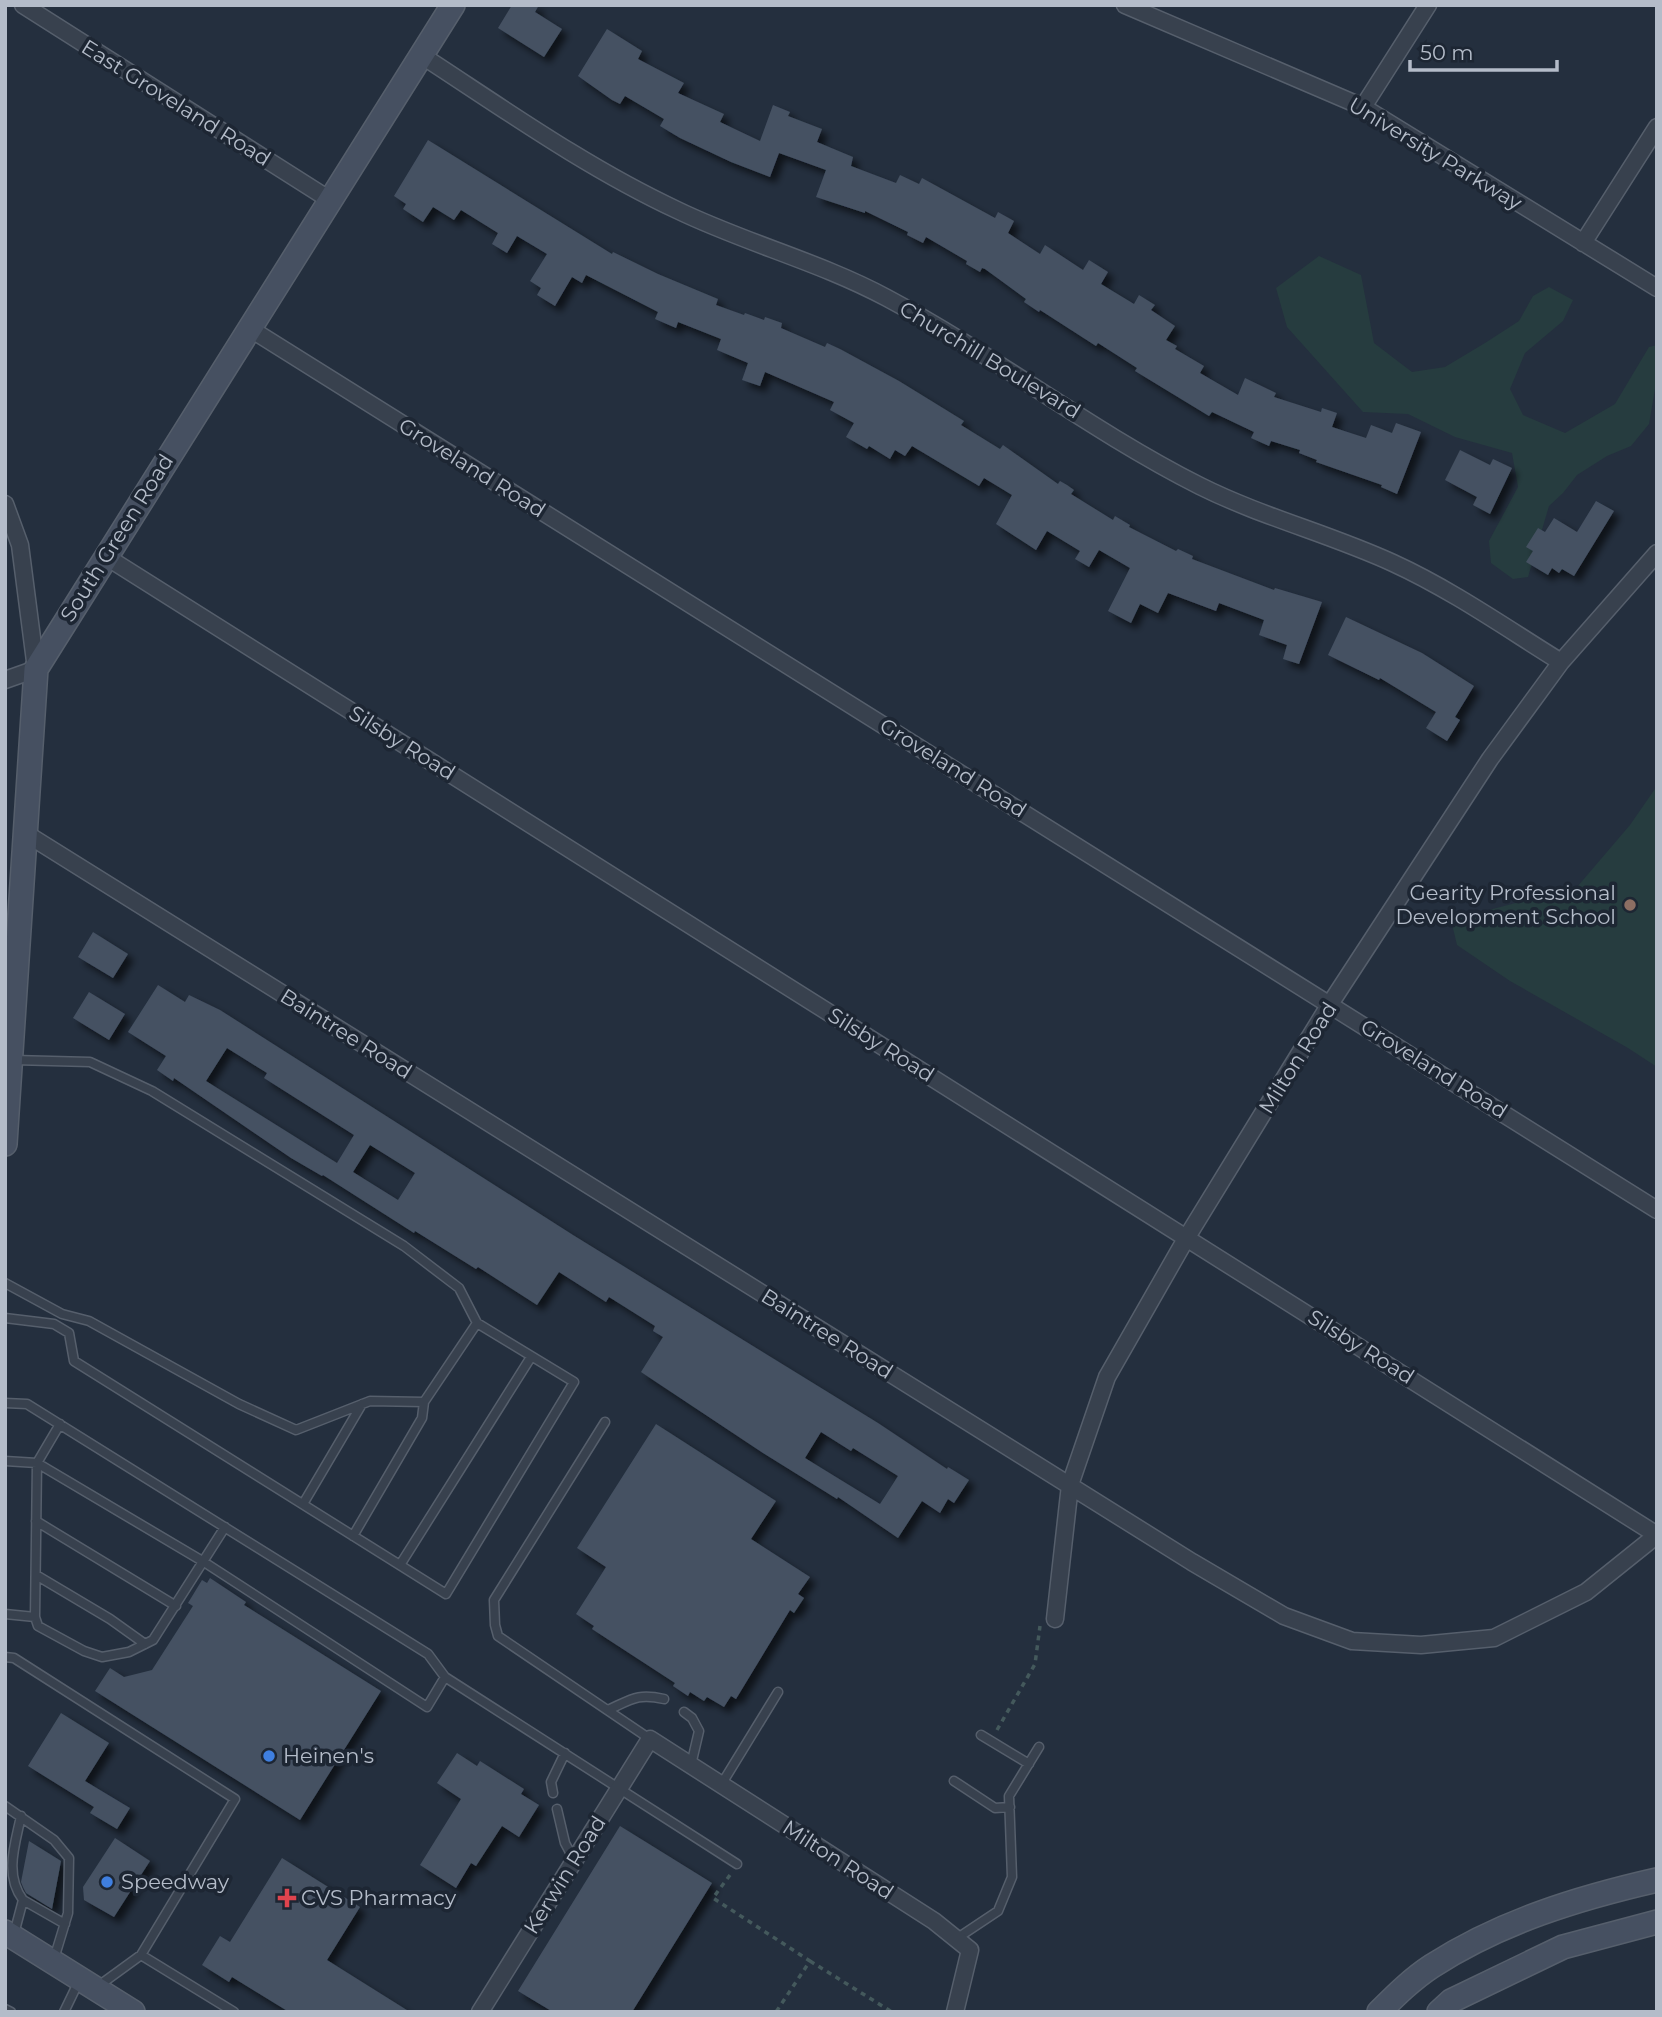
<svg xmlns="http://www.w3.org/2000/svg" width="1662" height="2017" viewBox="0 0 1662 2017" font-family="Montserrat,sans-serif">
<defs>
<filter id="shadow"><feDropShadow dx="6" dy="6" stdDeviation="3.5" flood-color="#0009"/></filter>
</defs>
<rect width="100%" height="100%" fill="#242f3e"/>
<path fill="#263c3f" d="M1319,256l42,19 13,68 38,29 33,-5 40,-24 34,-22 14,-25 16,-9 24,13 -10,21 -38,32 -15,36 13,26 42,18 50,-29 34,-57 8,-2v32l-8,47 -18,22 -24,10 -30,19 -14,18 -14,13 -21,71 -15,2 -22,-16 -2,-22 29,-54 -6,-34 -57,-16 -47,-23 -45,-2 -76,-85 -11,-39z
M1657,786v281l-29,-19 -118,-67 -53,-36 -6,-25 126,-33 53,-62z"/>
<path fill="#455162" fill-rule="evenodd" filter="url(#shadow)" d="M512,5h27l-4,7 27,17 -18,28 -46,-29z
M607,29l35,22 -4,8 46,24 -6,10 46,21 -4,8 40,19 13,-36 17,7 -2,4 34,13 -5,13 36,15 -2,9 45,17 4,-8 19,9 3,-6 73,40 3,-6 16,9 -6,12 32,21 5,-9 38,25 6,-10 19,12 -7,12 33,20 5,-9 16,10 -4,5 24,16 -9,14 11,6 -2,3 29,17 -4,7 38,22 7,-17 31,15 -2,4 47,15 1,-4 15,5 -5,14 34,11 5,-13 21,8 4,-10 25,9 -24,62 -16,-7 1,-2 -66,-23 1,-2 -18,-7 1,-3 -29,-9 -2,5 -18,-8 3,-6 -42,-20 -3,4 -74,-45 2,-3 -39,-25 -2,3 -56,-36 -1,2 -15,-10 2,-3 -41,-30 -3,-1 -2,4 -14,-8 1,-3 -41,-24 -3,6 -16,-8 1,-3 -43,-21v2l-49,-16 10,-27 -47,-17 -9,24 -39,-15 -51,-24 -20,-12 4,-7 -39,-23 -5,8 -8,-4 -34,-24z
M428,140l184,114 1,-2 45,22 60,25 -2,6 28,10 1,-2 19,7 1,-3 17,6 -1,5 44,19 2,-4 13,6 59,32 65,40 -3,4 39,24 3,-4 55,39 2,-3 7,4 7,5 -3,4 42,26 2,-4 15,9 -1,2 47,24 2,-2 15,7 -1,3 82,31 1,-2 47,14 -23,62 -16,-5 4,-14 -28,-10 5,-15 -45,-17 -3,8 -48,-18 -10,20 -18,-9 -9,19 -23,-12 22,-43 -31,-18 -10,17 -14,-8 5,-8 -33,-20 -11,19 -40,-26 16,-29 -28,-17 -5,8 -67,-40 -7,10 -10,-6 -5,9 -21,-13 -2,3 -21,-12 8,-14 -24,-13 4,-8 -69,-30 -5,14 -18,-6 6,-17 -31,-13 4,-11 -43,-17 -2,6 -21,-9 3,-7 -72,-37 -4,8 -10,-6 -17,29 -18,-11 4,-7 -11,-7 17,-27 -30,-18 -10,17 -15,-9 6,-11 -37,-23 -7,10 -21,-13 -10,15 -20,-13 3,-5 -12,-8z
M1460,450l30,15 3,-6 19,9 -22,46 -17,-9 4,-8 -32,-17z
M1596,501l18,10 -40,65 -12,-7 -3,4 -7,-5 -4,7 -22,-13 7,-11 -7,-4 12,-19 7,4 9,-14 23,14z
M1346,617l76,36 52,33 -19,31 5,3 -13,21 -21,-13 10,-16 -56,-34 -1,2 -51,-25z
M93,932l35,22 -15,24 -35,-21z
M158,985l27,17 4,-7 31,15 353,225 305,188 69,46 1,-2 21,13 -15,23 -6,-4 -8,14 -18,-12 -24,37 -60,-41 -1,2 -74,-46 -122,-81 22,-35 -10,-6 2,-5 -46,-29 -3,5 -47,-30 -22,33 -59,-38 -2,2 -61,-38 -1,2 -91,-58 -1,1 -31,-18 -117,-80 -1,3 -16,-11 9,-14 -38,-24zM227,1048l40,25 -3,5 90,57 -17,28 -131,-82zM370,1145l45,28 -17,27 -45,-28zM821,1432l30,19 2,-3 45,28 -18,28 -75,-46z
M89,992l36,22 -16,26 -36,-22z
M656,1424l120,77 -25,38 59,38 -12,17 6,4 -10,15 -4,-3 -54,89 -5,-3 -7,11 -17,-10 -3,4 -14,-9 -2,4 -15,-10 2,-3 -83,-54 2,-3 -18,-12 30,-47 -29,-19z
M210,1578l36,24 -2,3 137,86 -81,129 -205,-129 15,-23 14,9 28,-7 41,-64 -5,-3 14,-23 5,3z
M61,1713l48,30 -24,38 45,27 -13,21 -27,-16 4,-6 -66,-41z
M457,1753l20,13 3,-5 44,28 -3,5 18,11 -20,32 -17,-11 -26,40 -5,-3 -15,25 -36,-23 41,-66 -24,-16z
M620,1826l92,57 -80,129h-79l-35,-21z
M115,1838l35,23 -36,56 -30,-17 -1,-13z
M29,1841l32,20 -9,48 -26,-16 -3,-6 -2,-5z
M282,1858l78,49 -33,53 83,52h-121l-57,-35 -3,5 -27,-17 18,-29 10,6z"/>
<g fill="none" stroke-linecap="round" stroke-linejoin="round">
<g stroke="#565f6c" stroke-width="11">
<path id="lane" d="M13,1060l77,2 62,29 252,155 55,42 18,35
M5,1283l57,31 27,7 150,83 57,26 74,-29 54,1
M5,1318l49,6 15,9 5,28 372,233 128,-212 -97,-59 -53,79 -2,16 -69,118
M5,1403l22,1 401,250 17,23 292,187
M605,1422l-111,178 1,25 3,11 152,103
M60,1424l-23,39 -2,154 3,9 46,25 18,6 27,-5 24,-12 72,-113
M5,1461l32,2 167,99 223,145 18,-30
M303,1504l59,-100
M36,1521l140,85
M400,1565l131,-208
M36,1575l74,44 35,25
M5,1614l30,3
M5,1657l9,1 221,141 -94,156 -44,32
M608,1710c24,-11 30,-17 56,-11
M684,1712l8,6 7,13 -8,34
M981,1735l48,29
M954,1781l41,27 15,-1
M721,1785l57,-93
M553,1793l-2,-11 14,-29
M5,1806l49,34 15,18 -1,55 -14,46
M557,1809l8,34 9,17
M23,1900l42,24
M14,1934l9,-34c-19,-26 -8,-55 -2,-84
M956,1939l42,-28 14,-34 -3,-81 30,-49
M141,1955l93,57
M5,2009l6,3
M64,2012l15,-31"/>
</g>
<g stroke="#565f6c" stroke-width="19">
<path id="street" d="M23,5l307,195
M1125,5l238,102 294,181
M421,55c83,54 166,113 256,155 68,33 143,52 210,88 107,57 204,133 313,188 62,31 130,48 193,77 59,27 113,65 168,99
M1363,107l65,-102
M1583,243l74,-116
M249,328l1408,882
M5,504l15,41 16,124 -31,11
M105,556l1552,979
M25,833l1167,729 92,54 68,25 69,4 73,-7 92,-46 71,-57
M1055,1619l15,-134 37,-108 80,-140 143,-233 160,-245 71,-97 96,-109
M480,2012l170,-273 284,182 36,29 -15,62"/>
</g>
<g stroke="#565f6c" stroke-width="26">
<path id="secondary" d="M5,1144l31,-475 417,-664
M5,1932l128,80
M1379,2012c16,-16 33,-33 53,-46 68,-44 146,-68 225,-86
M1439,2012l12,-11 112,-54 94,-25"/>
</g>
<path stroke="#44595c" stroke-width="3.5" stroke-dasharray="5 5" stroke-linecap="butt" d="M997,1730l38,-66 5,-38
M730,1875l-17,23 97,63 -34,51
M810,1961l82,51"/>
<use href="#lane" stroke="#38414e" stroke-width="8"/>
<use href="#street" stroke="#38414e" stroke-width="16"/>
<use href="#secondary" stroke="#465061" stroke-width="23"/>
</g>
<circle fill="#8d6e63" stroke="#1d2633" stroke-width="2.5" cx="1630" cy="905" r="7"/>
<g fill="#3f7fe0" stroke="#1d2633" stroke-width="2.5">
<circle cx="269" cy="1756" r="7"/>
<circle cx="107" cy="1882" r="7"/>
</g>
<path fill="#e0444e" stroke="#1d2633" stroke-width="2.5" d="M283.5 1887.5h7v7h7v7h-7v7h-7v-7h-7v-7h7z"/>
<g text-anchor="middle" stroke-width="7" stroke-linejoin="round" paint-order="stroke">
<g font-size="21" fill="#b4bcc9" stroke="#1d2633">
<text transform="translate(176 103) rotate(32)" y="7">East Groveland Road</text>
<text transform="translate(1435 154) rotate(31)" y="7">University Parkway</text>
<text transform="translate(990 360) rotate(31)" y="7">Churchill Boulevard</text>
<text transform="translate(472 468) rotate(32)" y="7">Groveland Road</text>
<text transform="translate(117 538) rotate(-58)" y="7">South Green Road</text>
<text transform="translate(402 743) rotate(32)" y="7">Silsby Road</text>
<text transform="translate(953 768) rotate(32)" y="7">Groveland Road</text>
<text transform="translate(346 1034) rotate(32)" y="7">Baintree Road</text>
<text transform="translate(881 1045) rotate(32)" y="7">Silsby Road</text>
<text transform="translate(1298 1058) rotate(-58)" y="7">Milton Road</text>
<text transform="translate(1434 1069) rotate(32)" y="7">Groveland Road</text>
<text transform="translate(827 1334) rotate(32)" y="7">Baintree Road</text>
<text transform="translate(1361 1347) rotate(32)" y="7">Silsby Road</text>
<text transform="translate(838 1860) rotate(33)" y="7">Milton Road</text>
<text transform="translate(565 1875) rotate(-58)" y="7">Kerwin Road</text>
</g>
<g font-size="21" fill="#b4bcc9" stroke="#1d2633" text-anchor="start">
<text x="1616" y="900" text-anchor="end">Gearity Professional<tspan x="1616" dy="24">Development School</tspan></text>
<text x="283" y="1763">Heinen's</text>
<text x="121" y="1889">Speedway</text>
<text x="301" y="1905">CVS Pharmacy</text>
</g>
</g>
<rect width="1662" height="2017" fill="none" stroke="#b4bcc9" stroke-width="14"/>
<path d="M1410 60v10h147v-10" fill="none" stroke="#b4bcc9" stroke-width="3.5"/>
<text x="1420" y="60" font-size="21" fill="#b4bcc9" stroke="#1d2633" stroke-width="5" paint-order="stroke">50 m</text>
</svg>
